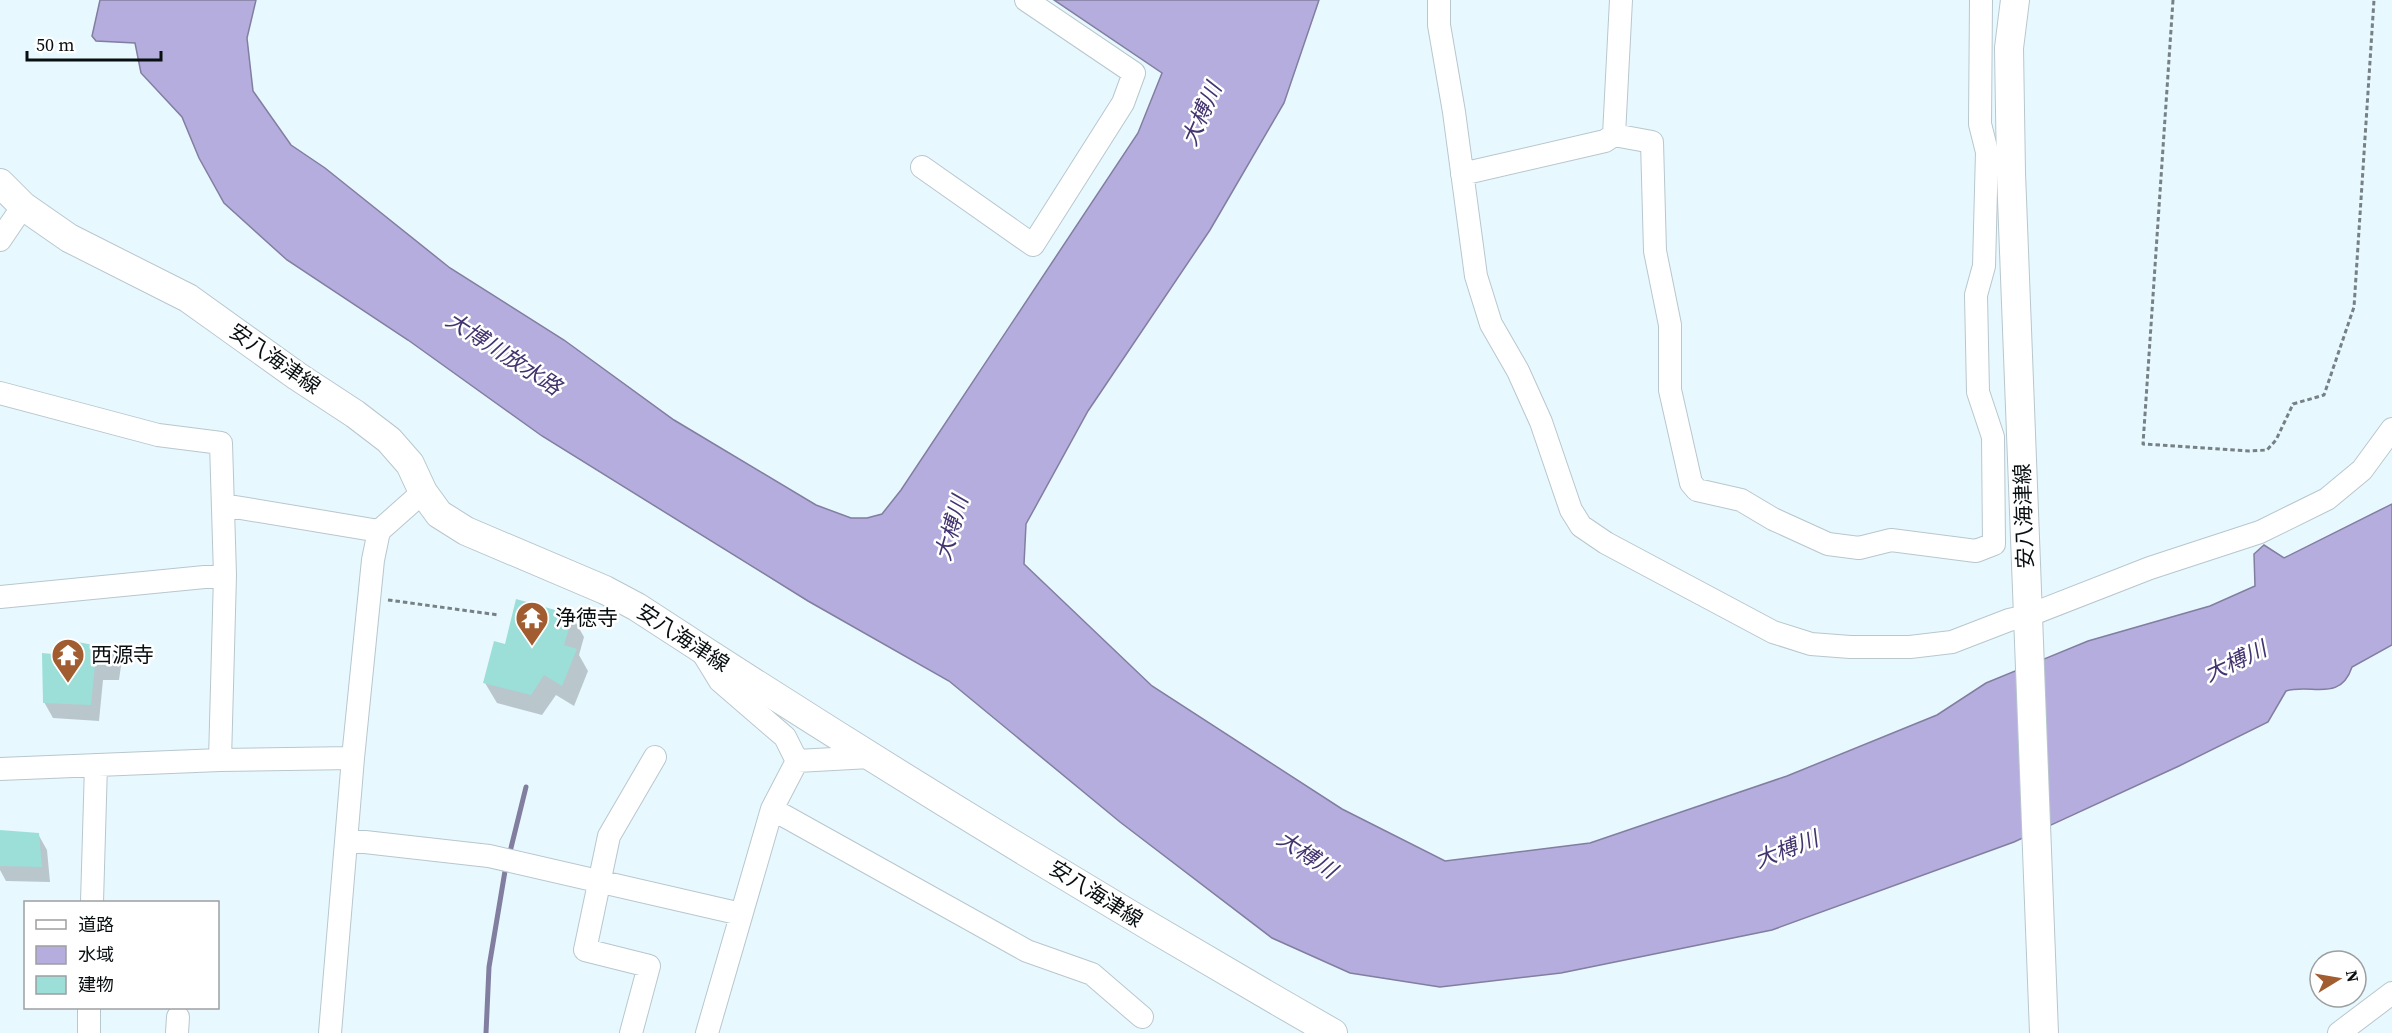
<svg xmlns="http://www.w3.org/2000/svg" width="2392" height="1033" viewBox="0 0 2392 1033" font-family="'Source Serif 4','Noto Sans JP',serif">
<rect width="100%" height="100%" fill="#e8f8ff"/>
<path fill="#b5addd" stroke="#817ea0" stroke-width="1.5" d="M100,0h156l-9,38 6,53 38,54 34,23 125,100 114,72 110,80 142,85 35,13h16l15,-4 19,-24 237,-357 24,-60 -108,-73h265l-35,103 -74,127 -122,181 -62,113 -2,40 128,122 190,123 103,52 145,-18 197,-67 150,-61 49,-32 102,-42 122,-35 45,-20 -1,-32 10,-9 20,13 108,-54v141l-40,22c-12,36 -41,16 -66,24l-18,31 -89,44 -165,76 -242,88 -211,43 -121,14 -90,-14 -78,-35 -152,-116 -171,-141 -141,-80 -266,-165 -134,-96 -121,-80 -63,-57 -25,-45 -17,-41 -41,-44 -6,-30 -39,-2 -4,-5z"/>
<path fill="#0003" d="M572,616l12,21 -5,18 9,16 -14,35 -18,-11 -14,20 -45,-12 -12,-20 21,-37z
M112,651l9,15 -2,14h-16l-4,41 -46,-3 -9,-16 22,-46z
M0,831l38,3 9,16 3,32 -44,-1 -6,-11z"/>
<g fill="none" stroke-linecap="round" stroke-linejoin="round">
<path stroke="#817ea0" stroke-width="5" d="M509,856l17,-69
M486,1033l3,-66 17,-102"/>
</g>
<path fill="#9cdfd9" d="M516,599l57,16 -9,30 13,4 -15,37 -18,-11 -13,20 -48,-12 11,-42 11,3z
M73,641l40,8 -2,16h-16l-4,40 -48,-2 -1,-50 23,2z
M0,830l39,3 3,34 -42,-1z"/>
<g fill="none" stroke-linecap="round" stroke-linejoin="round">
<g stroke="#b8c7cd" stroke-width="24">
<path id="minor" d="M1439,0v25l15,87 22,164 15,48 27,47 23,51 30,88 10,16 25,17 167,89 38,12 39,3h60l42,-5 57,-22 18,-4 123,-48 110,-36 67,-33 35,-29 30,-41
M1621,0l-7,135 38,7 3,109 15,74v65l21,93 6,7 44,10 32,19 55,25 31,4 32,-8 85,11 18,-7 -1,-107 -15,-45 -2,-97 8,-29 3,-114 -7,-28 1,-124
M922,167l111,78 90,-142 11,-30 -108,-73
M1462,174l143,-33 9,-6
M0,240l23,-34
M0,393l158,42 63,8 4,132 -5,185
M223,505l156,26
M0,597l225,-22
M701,650l19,31 65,56 12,24 -25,48 -65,224
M797,761l73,-4
M0,769l220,-9 133,-2
M772,809l255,142 65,23 50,43
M347,840l142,16 252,58
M92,902l4,-137
M89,1033v-25
M177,1033l1,-16
M330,1033l23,-275 20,-198 6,-29 44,-39
M631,1033l18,-67 -64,-16 24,-114 46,-79
M2339,1033l53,-40"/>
</g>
<g stroke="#b8c7cd" stroke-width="30">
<path id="major" d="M2015,0l-6,48 2,125 33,860
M0,183l23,23 46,32 119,60 109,78 58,38 34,26 21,24 13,28 16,22 27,17 139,59 32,17c228,149 460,291 696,426"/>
</g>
<path stroke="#768185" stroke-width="3" stroke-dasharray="4.5 3" stroke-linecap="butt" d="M2173,0l-30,444 106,7 18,-1 9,-10 17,-36 31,-9 30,-88 20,-307
M388,600l111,15"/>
<use href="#minor" stroke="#fff" stroke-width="22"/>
<use href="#major" stroke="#fff" stroke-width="28"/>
</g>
<defs>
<g id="temple-pin" transform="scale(1.725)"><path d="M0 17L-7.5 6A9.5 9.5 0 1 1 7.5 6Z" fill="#a15c30" stroke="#fff"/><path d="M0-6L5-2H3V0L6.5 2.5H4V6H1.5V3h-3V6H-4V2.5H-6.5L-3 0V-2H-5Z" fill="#fff"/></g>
</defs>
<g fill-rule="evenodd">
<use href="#temple-pin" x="532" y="618"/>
<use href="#temple-pin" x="68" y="655"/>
</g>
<g text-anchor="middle" stroke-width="5" stroke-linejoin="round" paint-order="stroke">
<g font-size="21" fill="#090f11" stroke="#fff">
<text transform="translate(275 359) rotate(35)" y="7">安八海津線</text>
<text transform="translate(2024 516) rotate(-92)" y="7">安八海津線</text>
<text transform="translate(683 638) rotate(33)" y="7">安八海津線</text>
<text transform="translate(1096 894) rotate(32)" y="7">安八海津線</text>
</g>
<g font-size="21" fill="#090f11" stroke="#fff" text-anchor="start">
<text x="555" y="625">浄徳寺</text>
<text x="91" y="662">西源寺</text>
</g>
<g font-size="22" font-style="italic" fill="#43346f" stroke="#fff">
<text transform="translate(1201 114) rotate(-66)" y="8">大榑川</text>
<text transform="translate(504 353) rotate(33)" y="8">大博川放水路</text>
<text transform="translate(951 528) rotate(-74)" y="8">大榑川</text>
<text transform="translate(2235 661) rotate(-25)" y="8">大榑川</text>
<text transform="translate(1786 849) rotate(-21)" y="8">大榑川</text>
<text transform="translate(1307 854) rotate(34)" y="8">大榑川</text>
</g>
</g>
<rect x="24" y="901" width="195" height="108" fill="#ffffff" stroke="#9d9fa0" stroke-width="1.5"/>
<rect x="36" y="920" width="30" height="9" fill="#ffffff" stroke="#9d9fa0" stroke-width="1.5"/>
<text x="78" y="931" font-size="18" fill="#090f11">道路</text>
<rect x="36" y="946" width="30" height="18" fill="#b5addd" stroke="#9d9fa0" stroke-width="1.5"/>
<text x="78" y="961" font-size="18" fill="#090f11">水域</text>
<rect x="36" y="976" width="30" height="18" fill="#9cdfd9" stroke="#9d9fa0" stroke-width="1.5"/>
<text x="78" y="991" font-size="18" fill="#090f11">建物</text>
<g transform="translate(2338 979) rotate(79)"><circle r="28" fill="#ffffff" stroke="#9d9fa0" stroke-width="1.5"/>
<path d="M0-4.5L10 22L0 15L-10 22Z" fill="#a15c30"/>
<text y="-9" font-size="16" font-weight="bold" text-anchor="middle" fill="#090f11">N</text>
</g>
<path d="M27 51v9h134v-9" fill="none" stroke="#090f11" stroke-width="3"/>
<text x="36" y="51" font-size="18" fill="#090f11" stroke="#ffffff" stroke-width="4.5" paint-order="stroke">50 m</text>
</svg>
